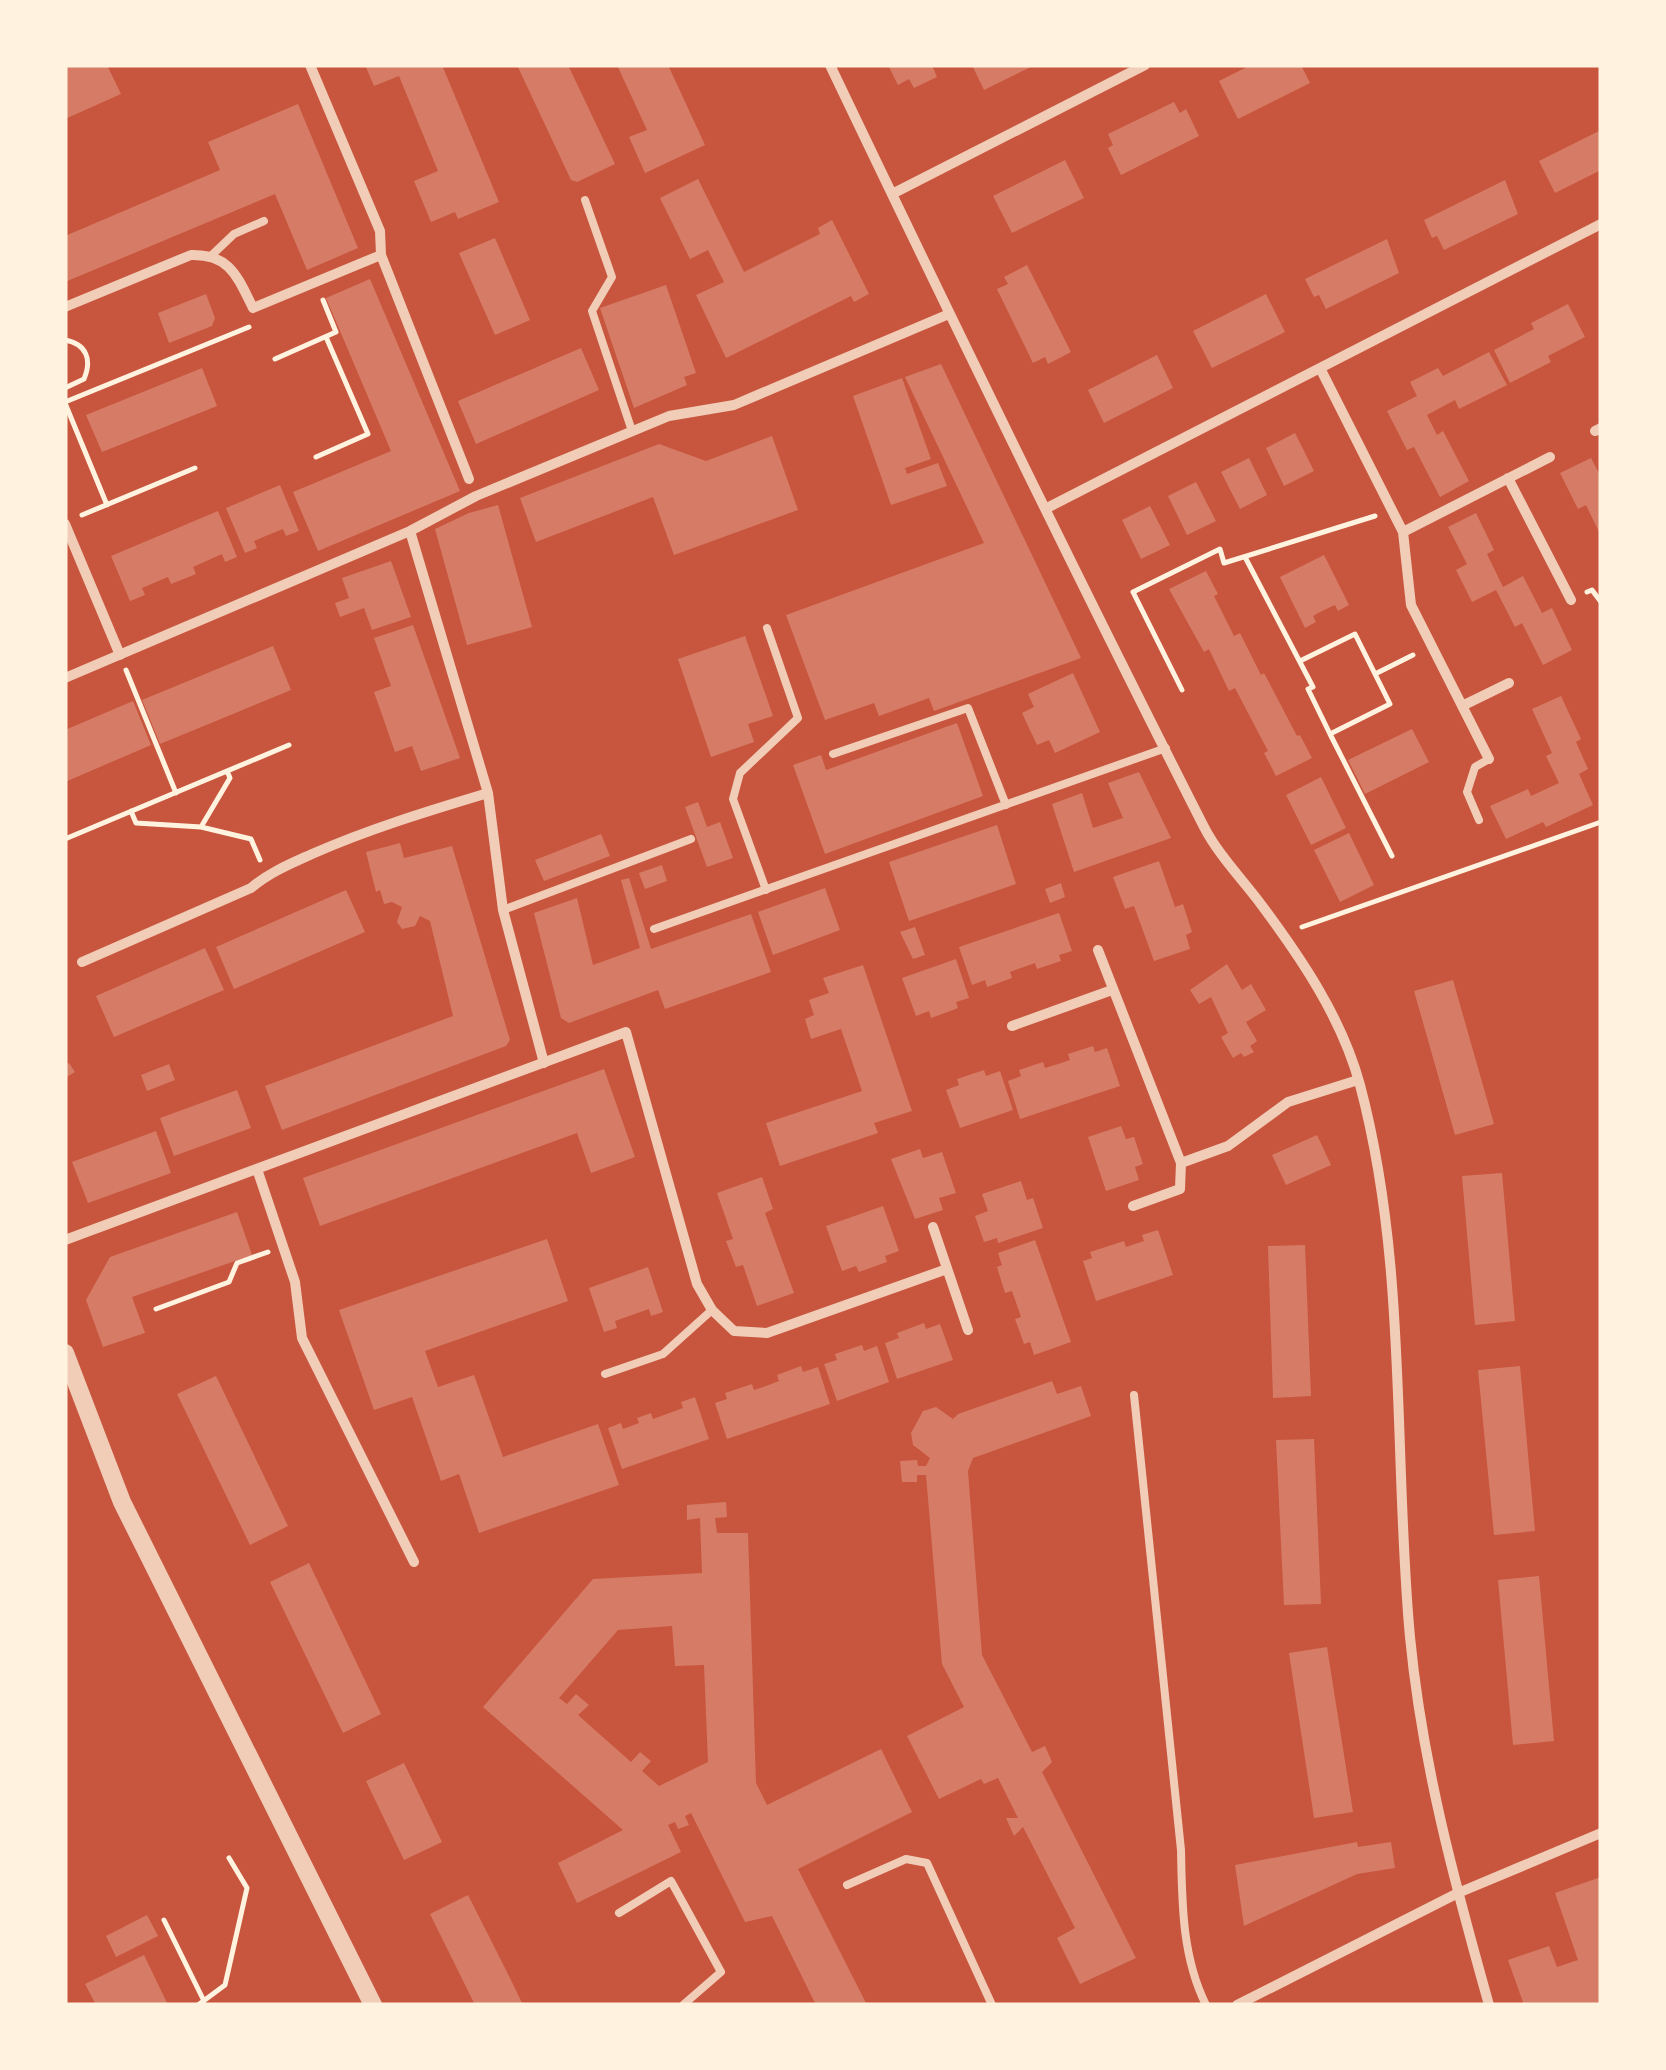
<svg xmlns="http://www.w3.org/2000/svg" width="1666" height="2070" viewBox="0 0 1666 2070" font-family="Manrope,sans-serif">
<rect width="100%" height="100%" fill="#c8553d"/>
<path fill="#d67c66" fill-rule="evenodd" d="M65,65h42l14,29 -56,25z
M365,65h77l57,137 -41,17 -3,-7 -24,10 -17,-41 24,-10 -39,-95 -25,10z
M517,65h51l47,99 -38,18 -6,-2z
M617,65h51l37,80 -60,28 -16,-36 18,-7z
M888,65h44l5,12 -23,11 -5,-9 -11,6z
M972,65h63l-51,25z
M1251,65h50l9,18 -72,36 -19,-38z
M1174,102l6,11 6,-4 13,27 -78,39 -13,-27 5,-3 -5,-11z
M298,104l60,144 -51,22 -32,-76 -210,88v-46l155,-66 -12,-28z
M1601,130v40l-46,23 -16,-32z
M1065,160l19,38 -72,35 -19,-37z
M698,179l46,93 76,-38 -2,-6 14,-8 37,74 -15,8 -3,-6 -125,62 -30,-63 28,-13 -16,-32 -18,9 -30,-61z
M1505,180l13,34 -74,36 -7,-14 -5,2 -8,-18z
M495,238l35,82 -35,15 -36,-82z
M1387,239l12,34 -73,36 -7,-14 -5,2 -9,-18z
M1027,265l44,87 -23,12 -3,-7 -12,6 -36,-74 11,-5 -4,-7z
M370,279l90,212 -142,60 -25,-59 98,-41 -65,-153z
M666,285l30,88 -12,4 3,8 -53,23 -34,-100z
M206,294l9,24 -3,8 -43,17 -11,-30z
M1266,294l19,38 -73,36 -19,-37z
M1568,304l17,33 -37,19 3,6 -41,21 -16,-33 40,-21 -3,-6z
M581,348l18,42 -123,54 -18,-43z
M1489,352l18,33 -48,24 -4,-9 -28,15 10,20 6,-4 26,50 -29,16 -26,-50 -7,3 -20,-39 30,-15 -7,-14 28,-14 5,8z
M1157,355l16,33 -69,35 -16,-33z
M941,364l140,294 -147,53 -5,-13 -50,18 -5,-13 -49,17 -39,-105 198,-72 -79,-166z
M202,368l15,38 -115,46 -16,-37z
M902,378l29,81 -26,9 2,6 31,-11 9,23 -56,19 -38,-109z
M1295,433l19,38 -30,15 -18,-38z
M772,436l26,74 -124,45 -21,-58 -117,45 -16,-44 139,-54 47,17z
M1249,458l18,37 -27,14 -19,-37z
M1591,458l10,19v59l-15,-31 -8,4 -18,-36z
M1196,482l20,39 -29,14 -19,-39z
M280,485l19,46 -13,5 -3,-7 -15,6 -14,6 3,7 -12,5 -19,-45z
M498,505l34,122 -65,18 -32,-116 34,-16z
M1150,506l20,39 -29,14 -19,-39z
M218,511l19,46 -12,5 -3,-8 -29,13 3,7 -25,10 -3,-7 -26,11 3,7 -15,6 -19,-45z
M1476,513l18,37 -7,4 16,33 20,-11 19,37 10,-5 20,42 -29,15 -21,-42 -7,4 -19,-37 -24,12 -16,-32 11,-6 -19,-37z
M1324,555l25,50 -11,6 -3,-6 -11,5 -11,6 3,6 -11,6 -25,-51z
M391,561l20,56 -39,13 -8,-22 -24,9 -5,-14 14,-5 -7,-20z
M1206,571l12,23 -4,2 20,40 6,-3 21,42 3,-2 33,63 3,-1 12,23 -36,18 -12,-23 4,-2 -33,-63 -6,3 -20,-42 -5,3 -35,-63z
M413,625l47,133 -39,13 -9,-25 -17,6 -21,-60 17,-6 -17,-48z
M745,636l28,80 -25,8 6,18 -43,15 -33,-98z
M273,646l18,44 -131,54 -18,-44z
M1073,673l27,59 -45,21 -6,-13 -12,5 -15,-32 12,-6 -6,-13z
M1561,696l20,43 -5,3 12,27 -9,5 14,31 -47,22 -3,-5 -37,17 -16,-33 38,-17 3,7 28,-13 -13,-27 6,-3 -20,-44z
M133,701l18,44 -86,37v-52z
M957,723l26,73 -158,58 -32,-89 28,-10 5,15z
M1412,729l17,33 -64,32 -17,-34z
M1139,772l32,66 -97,34 -22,-68 30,-11 11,35 30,-10 -15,-35z
M1321,777l25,51 -35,17 -25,-50z
M698,802l9,25 13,-5 13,36 -26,9 -22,-60z
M997,825l19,59 -107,37 -20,-59z
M1349,833l25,52 -34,17 -26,-52z
M601,834l9,22 -66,25 -9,-21z
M400,843l4,15 48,-12 58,194 -4,6 -224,84 -17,-44 188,-70 -23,-95 -10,-5 -5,10 -13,3 -5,-7 5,-15 -10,-5 -8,2 -4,-14 -4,2 -10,-40z
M1159,861l16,46 8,-3 9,28 -6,3 4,14 -36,12 -20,-55 -9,3 -12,-32z
M662,865l5,16 -22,8 -6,-16z
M629,878l22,71 100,-35 20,58 -106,37 -7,-19 -89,33 -8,-5 -27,-105 43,-15 16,67 47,-17 -19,-68z
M1061,883l4,14 -15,6 -5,-14z
M825,888l15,42 -67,25 -15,-43z
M346,890l19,42 -131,57 -18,-42z
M1059,913l13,38 -13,4 2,6 -24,8 -2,-6 -25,9 2,6 -25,9 -2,-7 -13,5 -13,-38z
M915,927l10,28 -12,4 -13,-27z
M205,948l19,42 -110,47 -18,-41z
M956,959l13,39 -13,4 2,6 -13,5 -14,5 -2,-7 -13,5 -14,-38z
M1227,964l15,26 9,-6 15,26 -20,12 11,19 -7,5 4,6 -10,5 -3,-4 -8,5 -12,-21 7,-4 -17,-36 -12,7 -9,-14z
M863,965l49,146 -38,12 4,10 -98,33 -14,-43 96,-32 -21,-62 -30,10 -6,-20 9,-4 -5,-15 20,-7 -6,-15z
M1453,980l41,144 -39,11 -41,-144z
M1093,1046l2,6 12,-4 13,38 -100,33 -12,-38 13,-5 -2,-6 24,-8 2,6 13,-4 12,-4 -2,-6z
M69,1063l6,9 -10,6v-13z
M169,1064l6,16 -28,11 -6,-16z
M604,1069l31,88 -44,16 -14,-40 -257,93 -17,-48z
M984,1070l2,6 14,-5 13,39 -53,18 -14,-38 13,-5 -2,-6z
M237,1090l14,38 -77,28 -14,-38z
M1121,1126l5,13 8,-2 9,27 -8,3 4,13 -33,11 -18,-54z
M156,1131l15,42 -83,30 -16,-41z
M1317,1135l14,30 -45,20 -14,-30z
M920,1149l3,9 19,-6 14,41 -17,5 4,12 -28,9 -24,-60z
M1502,1173l13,148 -40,4 -13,-149z
M762,1177l11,32 -8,4 29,80 -37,13 -14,-41 -7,2 -10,-26 7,-2 -16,-46z
M1021,1181l6,19 6,-2 10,30 -45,15 -1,-5 -13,4 -9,-26 13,-5 -6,-17z
M883,1206l16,45 -14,5 2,6 -28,10 -3,-6 -14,5 -16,-45z
M237,1212l15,43 -120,42 13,36 -42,14 -17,-47 24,-43z
M1158,1230l15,45 -77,26 -13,-40 9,-3 -2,-6 34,-11 2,6 18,-6 -2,-6z
M547,1239l21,62 -143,50 13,36 36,-12 29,82 95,-33 21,61 -140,48 -20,-59 -18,7 -29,-84 -38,13 -35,-100z
M1035,1240l36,102 -37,13 -4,-13 -6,2 -9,-25 6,-2 -9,-26 -7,2 -8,-26 5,-2 -4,-12z
M1305,1245l6,151 -38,2 -5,-152z
M648,1267l15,45 -12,4 -2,-7 -34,12 2,7 -13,4 -15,-44z
M924,1323l2,6 14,-5 13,36 -56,19 -12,-36 14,-5 -2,-5z
M862,1345l2,6 13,-5 12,36 -52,19 -13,-37 13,-4 -2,-6z
M801,1366l2,6 15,-5 12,37 -103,35 -12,-36 12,-4 -2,-6 27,-9 2,6 12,-4 13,-5 -2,-6z
M1520,1366l15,165 -41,4 -16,-165z
M216,1376l72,150 -38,19 -73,-151z
M1052,1381l5,13 24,-8 10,30 -118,42 -5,13 14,184 50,97 13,-6 7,16 -10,10 94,186 -56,26 -23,-46 18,-10 -52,-101 -9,9 -8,-18h12l-20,-40 -14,6 -3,-5 -42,20 -32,-63 57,-29 -22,-43 -16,-189h-9v7h-15l-2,-21 17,-1 1,6h8l4,-8 -17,-13 -2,-12 12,-22 13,-4 17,12 5,-5z
M695,1397l14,42 -87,30 -14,-41 13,-5 2,6 16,-6 -2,-5 14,-5 2,6 30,-11 -2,-6z
M1314,1439l7,165 -37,1 -8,-165z
M726,1502l1,15 -12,1 2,15h31l8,250 11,22 114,-56 31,63 -114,57 69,136h-51l-44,-89 -27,6 -54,-109 -6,3 4,9 -11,4 -3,-7 -7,3 13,27 -104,51 -19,-40 65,-33 -140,-123 110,-128 109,-6 -2,-55 -13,2v-15zM672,1626l3,40 29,-1 4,97 -49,24 -17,-15 9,-10 -11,-9 -9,10 -53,-47 11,-10 -13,-11 -9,10 -8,-6 59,-68z
M309,1563l72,151 -38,19 -73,-151z
M1539,1576l15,165 -41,4 -15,-165z
M1327,1647l26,165 -39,6 -25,-165z
M404,1763l38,79 -38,18 -38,-79z
M1357,1842l1,5 33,-5 4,26 -38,6 -113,52 -9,-61z
M1601,1877v128h-77l-16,-45 41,-14 8,21 21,-7 -23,-67z
M468,1895l38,75 17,35h-48l-45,-91z
M147,1915l11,21 -42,21 -10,-21z
M144,1955l24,50h-72l-11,-21z"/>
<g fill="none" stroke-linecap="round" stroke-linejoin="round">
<path stroke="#fff3e0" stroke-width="5" d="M65,340c22,4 27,20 19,39l-19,9
M275,359l61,-27 -13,-32
M65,402l184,-75
M65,403l42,102
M316,457l52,-23 -42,-97
M82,515l113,-47
M1245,557l68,130 -5,2 22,45 60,-30 -35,-70 -55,27
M1587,592l5,-2 9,12
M126,670l50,123
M1375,674l38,-19
M1182,690l-49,-98 87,-43 4,14 151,-47
M1330,734l62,122
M131,811l5,12 65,4 50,12 9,21
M201,827l29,-49 -3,-7
M65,839l224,-94
M1302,927l299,-105
M156,1309l73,-27 8,-19 31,-11
M164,1920l40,81
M198,2005l27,-20 22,-97 -18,-30"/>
<path stroke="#f1ccb7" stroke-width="8" d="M585,200l27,77 -20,34 40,120
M212,255l22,-21 30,-13
M833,754l135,-46 38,97
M1479,820l-12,-28 8,-25 14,-8
M766,890l-33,-91 7,-26 58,-55 -31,-90
M503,910l188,-71
M654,929l512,-181
M605,1374l58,-20 49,-44
M1134,1395l47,455c1,53 1,107 25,155
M847,1885l59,-26 21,4 65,142
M619,1913l52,-32 50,91 -38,33"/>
<path stroke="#f1ccb7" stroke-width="10" d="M310,65l70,166 1,24 88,224
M830,65c122,255 246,510 374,762 14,27 37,51 56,76 41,55 82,115 100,182 48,180 33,368 50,552 12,126 45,247 79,368
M892,194l253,-129
M65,307l126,-52c39,-1 46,21 62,53l128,-53
M1320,368l83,164 8,73 78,154
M1595,431l6,-3
M1508,478l63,122
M1047,508l554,-284
M65,524l55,131
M410,531l78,262 15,117 41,153
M1403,532l147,-75
M65,678l345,-147 66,-35 193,-80 65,-11 215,-91
M1462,706l47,-23
M1098,950l83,213 -1,26 -47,17
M82,962l169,-74c19,-16 39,-24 61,-34 57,-25 116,-43 176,-61
M1012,1026l100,-36
M1181,1163l47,-17 60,-44 70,-22
M257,1169l38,113 7,56 112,224
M933,1227l35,103
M65,1240l561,-208 71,252 15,26 22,21 33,2 180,-64
M1237,2005l221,-112 143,-60"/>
<path stroke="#f1ccb7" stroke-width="18" d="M65,1353l57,149 251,503"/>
</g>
<rect width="1666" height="2070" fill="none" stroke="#fff3e0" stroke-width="135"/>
</svg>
